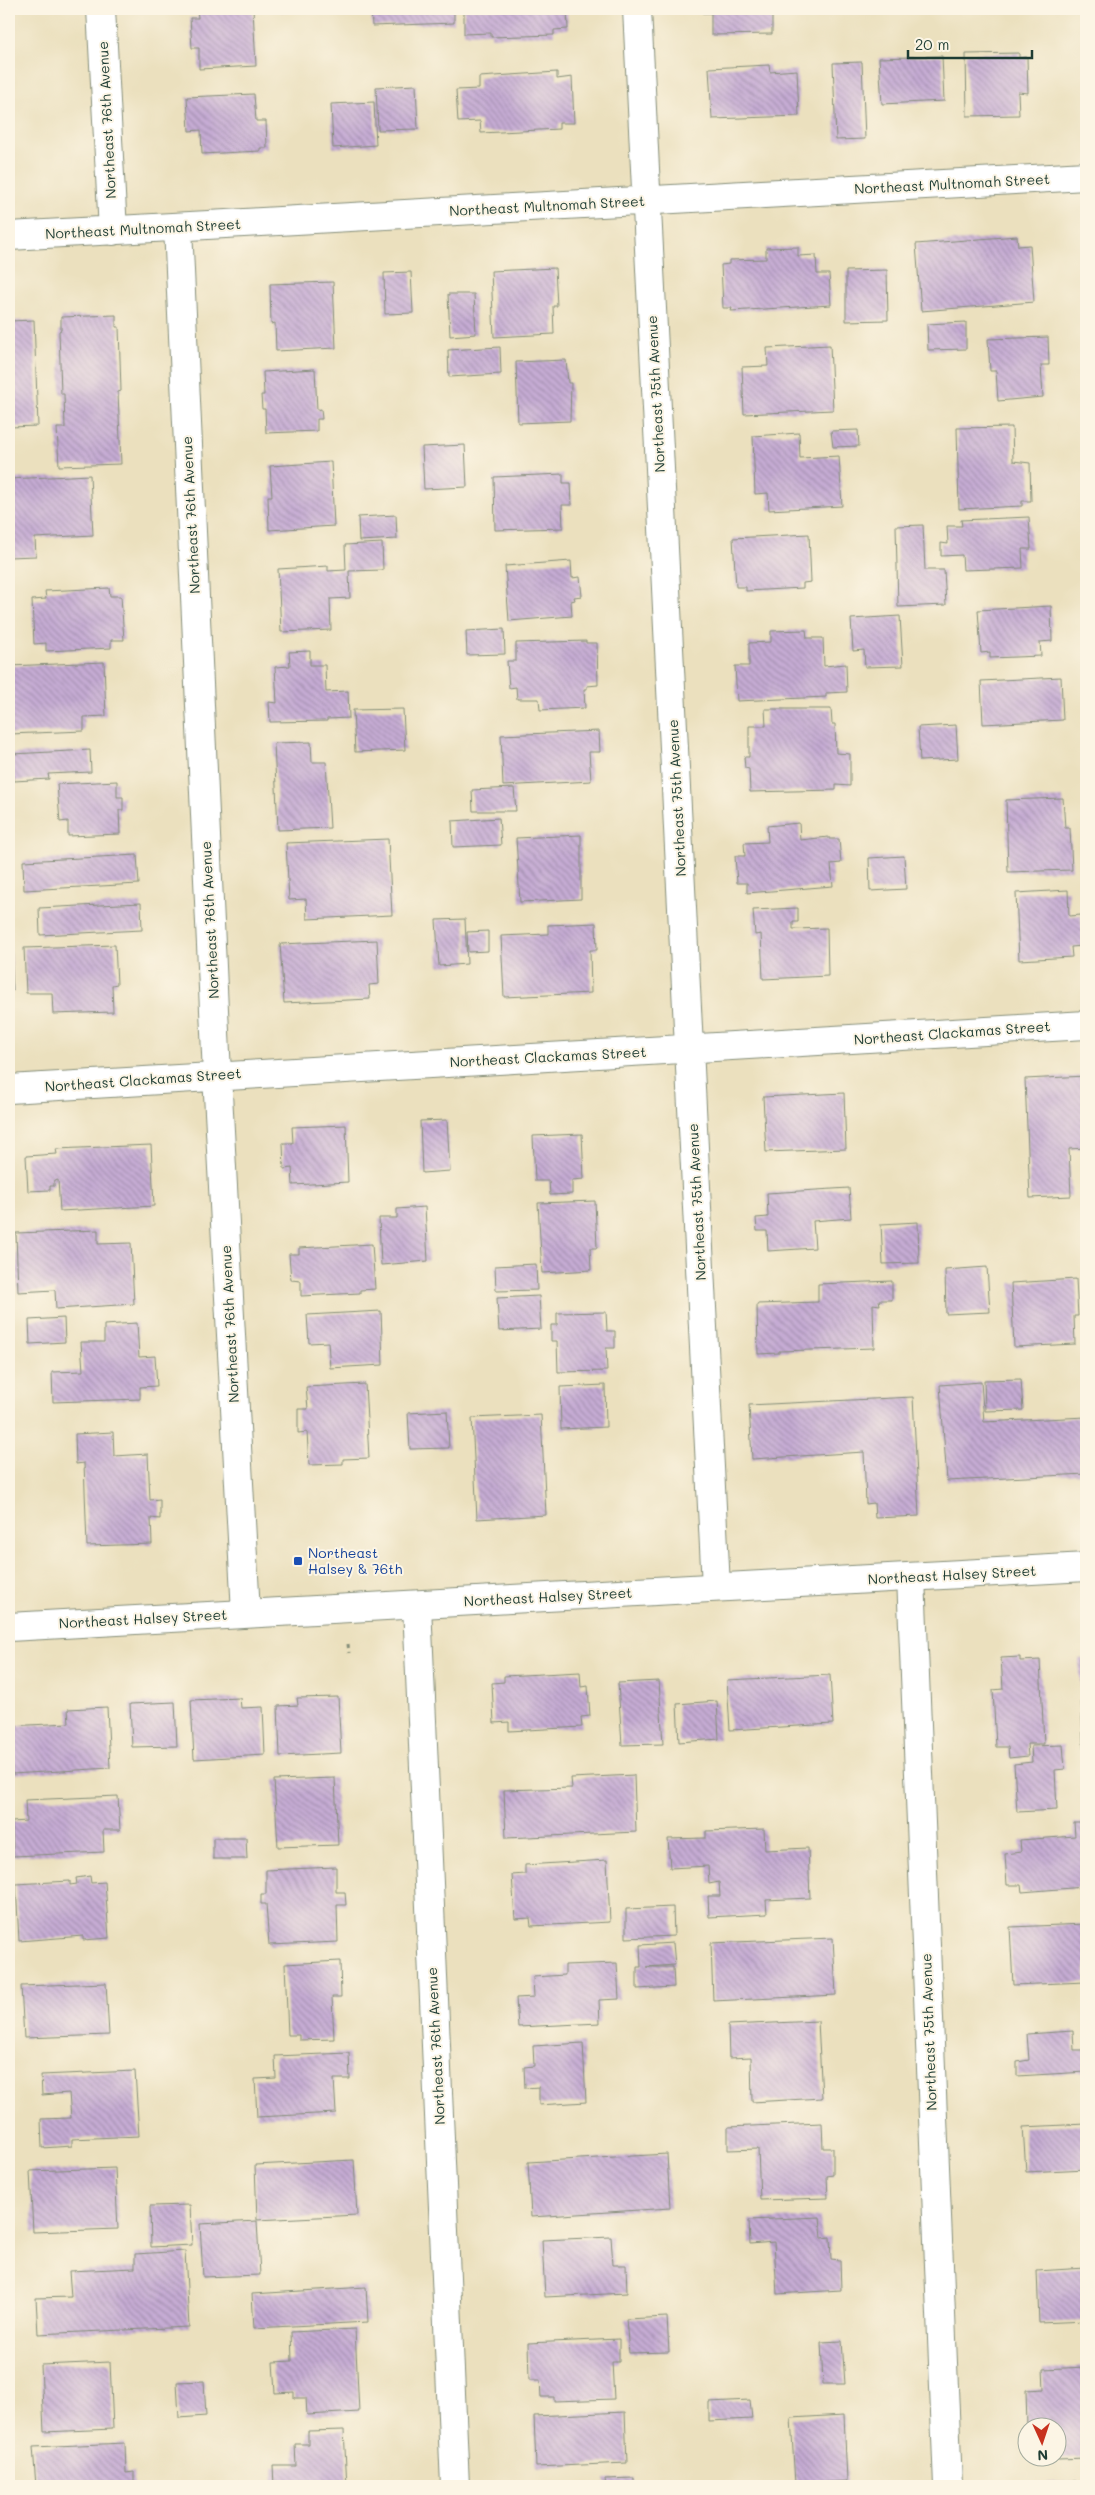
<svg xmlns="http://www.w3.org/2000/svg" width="1095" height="2495" viewBox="0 0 1095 2495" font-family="Mali,sans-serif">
<defs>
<pattern id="building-back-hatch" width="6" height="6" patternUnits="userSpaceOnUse" patternTransform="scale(1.25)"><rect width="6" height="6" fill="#c6acd4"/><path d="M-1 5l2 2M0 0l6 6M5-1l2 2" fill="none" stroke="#a08dad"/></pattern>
</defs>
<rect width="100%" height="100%" fill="#fcf5e5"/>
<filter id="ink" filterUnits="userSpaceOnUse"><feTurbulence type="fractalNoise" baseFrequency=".02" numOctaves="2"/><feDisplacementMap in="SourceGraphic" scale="10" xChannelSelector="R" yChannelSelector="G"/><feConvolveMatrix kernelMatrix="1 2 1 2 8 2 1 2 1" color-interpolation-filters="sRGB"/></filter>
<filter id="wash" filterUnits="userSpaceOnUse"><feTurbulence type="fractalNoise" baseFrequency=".0096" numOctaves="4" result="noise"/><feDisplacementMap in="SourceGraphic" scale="20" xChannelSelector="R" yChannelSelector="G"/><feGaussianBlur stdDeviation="1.12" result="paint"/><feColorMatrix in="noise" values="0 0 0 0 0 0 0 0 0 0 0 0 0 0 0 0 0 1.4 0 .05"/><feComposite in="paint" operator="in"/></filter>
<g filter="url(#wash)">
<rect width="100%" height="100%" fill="#ebe0be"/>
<g id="blocks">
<path fill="url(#building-back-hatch)" d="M197,9h56l3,57 -57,3v-21h-7l-2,-30h8z
M281,9h51v1l-51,2z
M371,9h83v14l-82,3z
M464,9h103l1,20 -14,1v5l-63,2v-4l-27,1z
M702,9h80v6h-10v19l-61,1v-22h-9z
M1019,53v5l8,-1 1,36 -10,-1 1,23 -52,1 -1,-62z
M942,56l2,45 -62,3 -3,-46z
M862,62l3,77 -29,1 -3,-77z
M769,65l1,7 27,-2 2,46 -87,3 -3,-51z
M557,72v7l15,-2 2,46h-15v6l-78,4 -1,-12 -22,1 -2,-32 23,-1v-12z
M416,85l2,44 -40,1 -2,-43z
M254,94l2,27h10l1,27h-7v3l-58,3 -1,-24 -12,1 -2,-34z
M374,102l2,43 -43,3 -2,-44z
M1017,236l1,10 12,-1 4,57 -113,9 -5,-67z
M798,247v9l18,-1 1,19h12l2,31 -100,6 1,-3h-9l-2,-43 8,-1v-4l37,-1v-11z
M555,268l2,38h-4l1,28 -60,3 -3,-66z
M887,270l1,50 -42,1v-50z
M411,272l2,41 -28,1 -1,-41z
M333,282l3,66 -60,3 -1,-28 -4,1 -1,-40z
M448,294h26l2,40 -26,2z
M116,315v12h3l2,64 -3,1 3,72 -62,2 -2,-38h8l-1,-34h-3l-2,-63 2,-1v-13z
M34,320l4,106 -29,1v-106z
M966,322v27l-38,1 -1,-26z
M1048,337l1,28h-8l2,32 -45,4 -2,-30h-6l-2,-32z
M830,345l3,65 -89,4 -2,-47 26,-1 -1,-18z
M500,347l1,27 -52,3 -1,-27z
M566,360l2,23h3l-1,38 -52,2 -2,-61z
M315,369l2,41 4,-1 1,10h-5v12l-51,2 -1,-24h-3l-1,-14h3l-1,-23z
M1012,427l1,34 17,2 1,38h-9v5l-63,3 -2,-81z
M858,430l1,16 -26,1 -2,-16z
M799,433l1,25 39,-2 3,50 -73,4 -1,-17 -13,1 -2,-58z
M465,445l2,42 -43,2 -2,-42z
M331,462l3,64 -65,4 -1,-34h4l-2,-30z
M563,474v9h8l1,22h-10l1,23 -68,2 -1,-53z
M90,475l3,60 -58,3 1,18 -27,1v-78z
M396,515l1,24 -38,2 -1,-24z
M1029,517l2,32h-9l1,19 -60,2 -1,-15 -21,1v-13l7,1 -1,-18h15l-1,-6z
M923,525l2,45h19l2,35 -48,2 -2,-81z
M809,534l2,48 -8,1v5l-57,3v-4h-10l-3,-49z
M382,543l1,27 -34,1 1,27 -20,1 1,31 -50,2 -3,-63 50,-3v5l18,-1 -1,-25z
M571,561l1,17 8,-1 2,19 -8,1 1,3 -4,1 1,15 -63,5 -4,-55z
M109,588l1,8h11l3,44h-13v8l-65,3v-8l-12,1 -2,-44 14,-1 -1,-8z
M1051,606l1,35 -12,1 1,14 -51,2v-6l-9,1 -3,-43z
M900,616l3,50 -38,1 -1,-17 -11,1 -2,-32z
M504,629l1,25 -38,1 -1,-24z
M806,630l1,8h16l1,28 22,-2 1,28 -21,1v4l-89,4 -2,-35h14v-23l22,-1v-11z
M586,641v2h11l1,42 -11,1v3h-3l1,19 -45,2 -1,-11h-22l-1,-12 -7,1 -2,-27h9v-18z
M310,651v14h15l1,27 22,-1 1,27 -22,1v2l-57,1 -1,-20 8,1 -2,-36 15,-1 -1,-14z
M104,662l2,54 -22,1v14l-75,3v-68z
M1061,677l2,43 -80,4 -2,-43z
M403,709l2,41 -50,2 -2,-42z
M765,709h66l1,15h3l1,29 14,1v32l-14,-1v5l-86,2 -1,-23 -4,-1 -1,-11h5v-31h17z
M956,725l2,34 -38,2 -2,-34z
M599,731l1,21h-11l2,29 -88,5 -2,-51z
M311,742l1,20h14l4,66 -52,2 -4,-87z
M90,750l1,22 -43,2 1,5 -35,2 -2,-27z
M117,781v16h6v13h-4l1,24 -52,2v-15l-8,1 -3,-38z
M514,788l2,23h-43l-1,-21z
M1063,798l2,30h5l2,42 -64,2 -2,-72z
M499,818l2,27 -48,2 -1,-26z
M799,823l1,17 29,-3v2h10l2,24 -10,1 2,22 -86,7v-10h-10l-2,-27h10l-1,-13 24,-1 -1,-16z
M581,835v64l-61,3 -4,-64z
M388,839l4,76 -85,4 -1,-20 -17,1 -3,-57z
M137,855l2,29 -115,6 -1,-29z
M904,856l2,33 -36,2 -1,-33z
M1068,890l1,26 12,-1 2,31 -12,1 1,10 -53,3 -3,-67z
M141,903l1,27 -102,5 -1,-27z
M798,908v14h-5v7l34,-1 1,48 -65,3 -2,-45 -6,1 -2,-25z
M465,919l2,45 -28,2 -3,-46z
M596,923l1,27h-7l1,43 -87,4 -3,-61 47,-2v-9z
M488,931v20l-20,1 -1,-20z
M377,940l2,44 -10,1 1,14 -86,4 -4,-59z
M115,945l2,39 -5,1 1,27 -60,2 -1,-21h-26l-2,-45z
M9,953h2l2,38h-4z
M1086,1076v72l-17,1 2,47 -41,2 -5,-119z
M844,1093l2,56 -80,3 -3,-55z
M447,1120l3,51 -28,2 -2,-52z
M346,1125l2,57 -55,3 -1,-17 -8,1 -1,-26h10l-1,-16z
M582,1134l2,45 -12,1v14l-22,1 -1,-14h-14l-2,-45z
M151,1145l3,61 -94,5 -2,-31 -4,1v5h-4v4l-22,1 -2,-35 31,-2 -1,-5z
M849,1188l2,30 -38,3 2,27 -47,3 -1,-20h-10l-1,-13 12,-1 -1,-24z
M595,1201l2,47h-7l1,22 -49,3 -4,-70z
M425,1207l3,54 -47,4 -2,-47h18v-9z
M918,1222l1,41 -36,1 -2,-40z
M98,1230v14l33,-1 3,61 -78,5 -1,-19 -37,2 -2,-59z
M372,1244l3,45 -15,1v3l-59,3v-15l-10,-1 -2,-26h10v-6z
M536,1264l1,26 -41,1 -1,-25z
M987,1267l3,45 -44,2 -1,-44z
M1076,1279l2,37h-4l1,28 -61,3 -3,-64z
M892,1281v19h-13l1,5 -7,-1 1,44 -95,3v2l-21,1 -1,-50 61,-2v-18z
M539,1296l2,33 -42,2 -2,-33z
M381,1311l2,54 -53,3 -2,-26 -19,1 -2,-28z
M606,1312l1,19h8v17h-9l1,23 -49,1 -1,-31h-6v-16h6v-12z
M64,1318l1,24 -35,2 -1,-24z
M137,1323l2,34 16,-1 2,30 -17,1v12l-87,3 -1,-30 31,-1 -2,-29h23v-17z
M1021,1379l2,31 -38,1 -1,-31z
M981,1382l3,40 102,-5v57l-139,7 -7,-96z
M365,1384l4,74 -26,1v5l-34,1 -2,-33 -9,1v-24h10l-2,-22z
M605,1385l1,42 -45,2 -1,-42z
M913,1397l6,119 -44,2 -1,-15 -8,1 -2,-52 -112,7 -3,-54z
M447,1411l2,37 -39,1 -2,-36z
M541,1415l5,100 -69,4 -5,-101z
M113,1432l1,24 34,-2 2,46 10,-1v20l-9,-1 1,26 -65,2 -3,-83 -8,1 -1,-30z
M1020,1657v4l20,-1 4,84h-17l1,12 -19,2 -1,-11h-12l-3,-57 10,-1 -2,-31z
M1079,1658h7v124h-1z
M580,1672l1,15 7,-1 2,30 -9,1 1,10 -73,4v-9l-15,1 -2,-40 12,-1v-6z
M830,1675l3,49 -103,6 -3,-50z
M659,1681l4,63 -41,1 -4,-62z
M338,1697l3,56 -61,3 -2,-50 20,-1 -1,-7z
M240,1698l1,10 22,-1 2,48 -71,4 -3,-59z
M717,1701l2,38 -40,3 -2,-38z
M175,1702l2,44 -45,1 -2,-43z
M107,1707l3,61 -98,6 -3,-48 60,-3 -1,-14z
M1063,1745l2,24 -10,1 2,40 -40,2 -3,-48 18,-2 -1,-16z
M634,1775l2,57 -130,6 -2,-48 68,-2 -1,-10z
M335,1778l3,67 -60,2 -4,-67z
M118,1796l2,34h-17l1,22 -91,4 -1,-34 14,-1 -1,-21z
M1074,1823h12v59l-3,1 1,4 -62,5 -1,-7h-14l-2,-31 16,-2 -1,-12 55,-4z
M764,1829l1,21 43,-2 2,50 -44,2 1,14 -58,3 -1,-21h12l-1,-14 -10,2 -1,-18 -38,2 -2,-29 38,-1v-7z
M213,1838h33l1,21h-34z
M607,1860l3,62 -79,4 -1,-8 -15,1 -3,-44 13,-1v-9z
M336,1867v25h9l1,13h-9l1,37 -69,3 -3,-41h-5v-10h5v-24z
M90,1876l1,7 14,-1 4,56 -26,2v-4l-64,5 -3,-57 54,-3v4l7,-1 -1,-6z
M673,1907l1,29 -48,2v-29z
M1086,1924v58l-73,3 -3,-58z
M833,1938l3,57 -123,6 -2,-58z
M673,1943l2,22 -29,2h27l1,20 -37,2v-22h4l-1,-22z
M340,1961l1,36h-9l2,42 -35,1v-5h-11l-3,-71z
M617,1963l2,36 -20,1 1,23 -82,4 -2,-29 18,-1 -1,-20 32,-2v-10z
M106,1983l3,52 -85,3 -3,-52z
M818,2021l4,77 -70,4 -1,-45 -22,1 -1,-33z
M1073,2031l1,19h11l1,22 -69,4v-14l12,-2 -2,-26z
M583,2043l3,59 -47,3v-18l-14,1 -1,-21 10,-1 -1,-20z
M349,2053l1,26h-16l2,34 -79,4 -2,-38 21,-1 -1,-22z
M135,2071l4,65 -67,3v7l-30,2 -1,-29 30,-1 -2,-25 -27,2 -1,-20z
M822,2123l1,25h10v27l-6,1 1,22 -68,2 -2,-51 -30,1v-23z
M1086,2124v45l-60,3 -3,-45z
M667,2154l3,54 -139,9 -3,-55z
M354,2160l3,55 -100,5 -2,-55z
M115,2168l3,61 -85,3 -3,-61z
M190,2205l2,40 -41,2 -1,-41z
M820,2217l2,21 8,-1 1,22 9,1 1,30 -64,4 -3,-52 -24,2 -1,-24z
M257,2221l3,54 -57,2 -3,-53z
M611,2237l2,28h13l1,28 -82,4 -3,-57z
M185,2251l4,76 -151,7 -2,-36 35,-1 -2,-26 66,-3v-14z
M1086,2268v53l-47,2 -2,-52z
M366,2287l2,35 -114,6 -2,-34z
M667,2317l2,35 -40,1 -3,-34z
M355,2329l4,83 -52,3 -1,-17h-12v-6l-19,1 -2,-31 19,-1 -1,-29z
M619,2339v23h-7l2,37 -60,2v-4h-13l-1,-17h-11l-1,-37z
M842,2341l3,43h-22l-2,-42z
M110,2362l3,67 -69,3 -3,-67z
M1086,2367v91l-57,2v-2h29v-30h-31l-1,-38 18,-1 -1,-20z
M204,2381l2,35 -27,2 -2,-36z
M750,2400l2,19 -43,2v-19z
M625,2412l2,51 -91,4 -2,-51z
M844,2415l3,66 -52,3 -4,-66z
M344,2430l3,56h-73l-1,-20h23l-1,-22h13v-13z
M125,2443l1,30 8,-1v14h-98l-3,-39z
M634,2478v8h-28l-1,-7z
M1076,2481v5h-48v-2z"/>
</g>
</g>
<g filter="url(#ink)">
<use href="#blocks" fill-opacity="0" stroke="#858e79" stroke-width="1"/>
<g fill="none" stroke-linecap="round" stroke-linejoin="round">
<g stroke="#858e79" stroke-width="30">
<path id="minor" d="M101,9l12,222
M637,9l79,1578
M178,227l39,848 29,538
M9,236l1077,-60
M9,1089l1077,-64
M911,1577l37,909
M417,1605l38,881"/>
</g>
<g stroke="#858e79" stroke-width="30">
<path id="major" d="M9,1627l1077,-60"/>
</g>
<path stroke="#858e79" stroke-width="3" stroke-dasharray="4 4" stroke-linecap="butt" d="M348,1644l1,9"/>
<use href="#minor" stroke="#fff" stroke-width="28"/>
<use href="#major" stroke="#fff" stroke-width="28"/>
</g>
</g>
<rect fill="#1a4fb4" stroke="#fcf5e5" stroke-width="2" x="293" y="1556" width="10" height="10" rx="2.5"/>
<g text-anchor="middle" stroke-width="4" stroke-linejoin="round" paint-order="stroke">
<g font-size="14" fill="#1f3d34" stroke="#fcf5e5">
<text transform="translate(107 120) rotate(-93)" y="5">Northeast 76th Avenue</text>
<text transform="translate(952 184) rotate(-3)" y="5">Northeast Multnomah Street</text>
<text transform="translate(547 206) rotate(-3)" y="5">Northeast Multnomah Street</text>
<text transform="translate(143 229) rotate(-3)" y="5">Northeast Multnomah Street</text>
<text transform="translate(656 394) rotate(-93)" y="5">Northeast 75th Avenue</text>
<text transform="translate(191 515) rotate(-93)" y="5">Northeast 76th Avenue</text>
<text transform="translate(677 798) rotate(-93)" y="5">Northeast 75th Avenue</text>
<text transform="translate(210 920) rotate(-93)" y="5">Northeast 76th Avenue</text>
<text transform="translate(952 1033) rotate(-4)" y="5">Northeast Clackamas Street</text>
<text transform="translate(548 1057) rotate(-3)" y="5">Northeast Clackamas Street</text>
<text transform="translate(143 1080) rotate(-4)" y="5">Northeast Clackamas Street</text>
<text transform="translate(697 1202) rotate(-93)" y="5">Northeast 75th Avenue</text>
<text transform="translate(230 1324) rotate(-93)" y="5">Northeast 76th Avenue</text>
<text transform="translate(952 1575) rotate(-3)" y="5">Northeast Halsey Street</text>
<text transform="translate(548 1597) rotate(-3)" y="5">Northeast Halsey Street</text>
<text transform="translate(143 1619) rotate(-3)" y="5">Northeast Halsey Street</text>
<text transform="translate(929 2032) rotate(-92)" y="5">Northeast 75th Avenue</text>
<text transform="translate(436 2046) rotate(-93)" y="5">Northeast 76th Avenue</text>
</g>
<g font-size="14" fill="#164399" stroke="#fcf5e5" text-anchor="start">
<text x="308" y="1558">Northeast<tspan x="308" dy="16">Halsey &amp; 76th</tspan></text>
</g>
</g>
<rect width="1095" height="2495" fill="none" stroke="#fcf5e5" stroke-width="30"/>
<g transform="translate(1042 2442) rotate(177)"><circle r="24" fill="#fcf5e5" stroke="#a4ab9e"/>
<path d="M0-4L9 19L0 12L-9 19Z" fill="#c8321e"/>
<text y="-8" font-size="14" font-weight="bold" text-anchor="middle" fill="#1f3d34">N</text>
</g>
<path d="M908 50v8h124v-8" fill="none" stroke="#1f3d34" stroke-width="2.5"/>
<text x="915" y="50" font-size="15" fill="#1f3d34" stroke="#fcf5e5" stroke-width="4" paint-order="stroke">20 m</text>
</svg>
